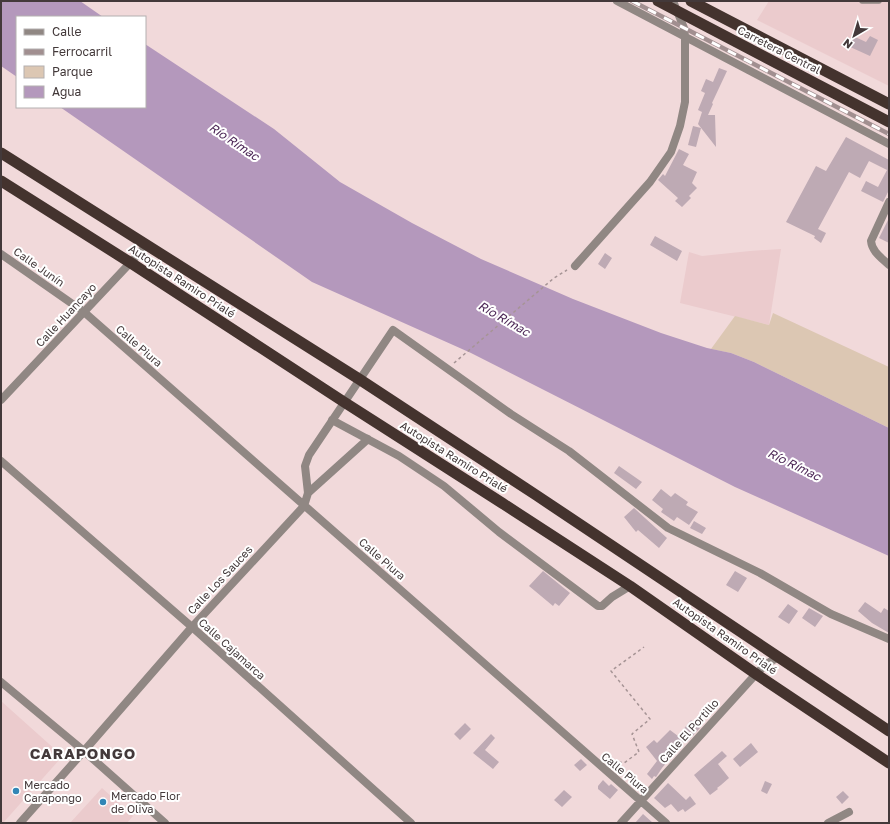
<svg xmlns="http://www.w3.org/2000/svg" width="890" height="824" viewBox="0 0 890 824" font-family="'Golos Text',sans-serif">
<rect width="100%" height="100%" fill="#f1d9da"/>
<path fill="#ebcbcd" d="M769,1h120v85l-132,-66z
M781,249l-12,76 -89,-22 9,-51 13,4 48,-5z
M1,701l57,51 2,7 -57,64h-2z
M102,788l31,28 -6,7h-57z"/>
<path fill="#dcc7b3" d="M773,313l116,54 -1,13h1v48l-135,-66 -23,-9 -20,-4 24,-33 34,9z"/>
<path fill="#b498bc" d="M1,1h79l23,16h-86v60l-16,-11z
M145,44l129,85 66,53 72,41 69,36 92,40 88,34 46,15 24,5 23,9 135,66v128l-154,-69 -264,-134 -159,-71 -252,-175h85z"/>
<path fill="#beaab4" d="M853,36l13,6 4,-6 8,4 -8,16 -22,-10z
M719,68l8,3 -15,32 1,1 -5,11h7l1,32 -18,-23 4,-12 -4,-2 7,-17 -4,-2 5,-12 7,3z
M693,126l8,2 -5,19 -8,-2z
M846,137l43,23v30l-6,12 -22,-11 5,-10 12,6 9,-17 -18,-9 -9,17 -11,-6 -31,57 8,4 -5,10 -7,-5 1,-2 -29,-14 30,-56 10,5z
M679,149l10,5 -6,11 14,7 -5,11 5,5 -8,8 2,2 -9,9 -7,-6 3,-3 -20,-18 5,-6 2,2z
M889,218v25l-10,-5z
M655,236l27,15 -5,10 -27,-16z
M605,253l7,5 -7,11 -7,-5z
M619,466l23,16 -6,7 -22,-16z
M661,489l10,8 4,-4 13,9 -2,3 12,7 -9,13 -12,-8 -3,4 -13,-9 2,-3 -11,-9z
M634,508l33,30 -8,10 -21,-18 -2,2 -12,-15z
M694,521l12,7 -4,6 -12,-6z
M543,571l27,22 -11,13 -4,-3 -2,3 -24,-20z
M735,571l12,7 -9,14 -12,-7z
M865,602l16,11 3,-5 5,3v22l-17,-10 -14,-12z
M788,604l10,7 -9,13 -11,-7z
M809,608l14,8 -8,11 -13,-9z
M691,720l9,8 -13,14 -1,-2 -15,14 1,2 -10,12 -6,9 -2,-1 -2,3 -5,-5 10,-13 -11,-14 8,-7 3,3 13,-13 8,6z
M465,723l6,6 -11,11 -6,-6z
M491,734l4,4 -10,12 14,12 -6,7 -20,-16z
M751,743l7,9 -18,15 -7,-8z
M722,751l5,5 -9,8 11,14 -8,7 -4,3 1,1 -8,6 -16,-20z
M581,759l6,6 -7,6 -6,-6z
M603,780l6,6 2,-2 7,6 -8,9 -12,-10v-3z
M765,781l7,3 -5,10 -6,-3z
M668,783l18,17 4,-4 6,8 -11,8 -2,-3 -5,3 -7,-8 -6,4 -11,-10z
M564,790l8,7 -10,10 -8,-7z
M843,791l6,6 -7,7 -6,-7z
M643,814l10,9h-18z"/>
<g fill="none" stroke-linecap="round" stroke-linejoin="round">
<path stroke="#a69495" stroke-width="1.5" stroke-dasharray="3 3" stroke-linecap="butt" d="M454,363l100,-85 13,-8
M607,760l17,3 15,-11 -7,-18 18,-15 -39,-48 33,-24"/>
<path stroke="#908783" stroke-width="5.5" d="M862,1h17"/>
<path stroke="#908783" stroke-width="8" d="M617,1l272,143
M889,202l-18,39c1,11 11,17 18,24
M1,254l83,58 582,511
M575,266l75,-84 21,-30 9,-26 5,-24v-66l-1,-8 -11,-27
M332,420l67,36 45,30 55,46 99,74h4l10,-9 18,-11
M1,461l191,166 219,196
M308,493l60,-54
M84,751l108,-124 112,-121 4,-13 -3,-27 4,-11 84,-125 118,84 58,37 99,77 92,45 71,41 58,25
M621,823l135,-149 9,-9 13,-8
M828,823l21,-11"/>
<path stroke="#908783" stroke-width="8" d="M1,400l146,-155
M1,682l83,69 81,72
M20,823l64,-72"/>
<path stroke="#44332e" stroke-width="11" d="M658,1l231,121
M691,1l198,103
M1,153l358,226 177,116 353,236
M1,181l130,82 213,139 158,101 128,83 126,88 133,89"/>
<g stroke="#a18f90" stroke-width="4.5">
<path id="rail" d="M632,1l257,133"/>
</g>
<use href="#rail" stroke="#fff" stroke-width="3" stroke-dasharray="9" stroke-linecap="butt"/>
</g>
<g fill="#3286b6" stroke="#fff" stroke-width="1.5">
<circle cx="16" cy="791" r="4"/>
<circle cx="103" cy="802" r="4"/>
</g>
<g text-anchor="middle" stroke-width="4" stroke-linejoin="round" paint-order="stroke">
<g font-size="11" fill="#43393a" stroke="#fff">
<text transform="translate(779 50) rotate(27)" y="4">Carretera Central</text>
<text transform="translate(39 267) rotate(35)" y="4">Calle Junín</text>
<text transform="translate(182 281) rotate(33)" y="4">Autopista Ramiro Prialé</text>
<text transform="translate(66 315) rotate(-47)" y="4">Calle Huancayo</text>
<text transform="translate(139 346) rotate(41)" y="4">Calle Piura</text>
<text transform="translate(454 457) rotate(32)" y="4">Autopista Ramiro Prialé</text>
<text transform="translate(382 559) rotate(41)" y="4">Calle Piura</text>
<text transform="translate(220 580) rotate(-47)" y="4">Calle Los Sauces</text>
<text transform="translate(725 636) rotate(35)" y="4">Autopista Ramiro Prialé</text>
<text transform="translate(232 649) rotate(42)" y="4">Calle Cajamarca</text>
<text transform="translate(689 731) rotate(-48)" y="4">Calle El Portillo</text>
<text transform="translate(625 773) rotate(40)" y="4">Calle Piura</text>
</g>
<g font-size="11" fill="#43393a" stroke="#fff" text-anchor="start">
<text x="24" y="789">Mercado<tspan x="24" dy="13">Carapongo</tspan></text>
<text x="111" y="800">Mercado Flor<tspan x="111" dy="13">de Oliva</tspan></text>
</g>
<g font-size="12" font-style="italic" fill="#4c2756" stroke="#fff">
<text transform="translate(234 142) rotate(34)" y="4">Río Rímac</text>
<text transform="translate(504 319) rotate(30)" y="4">Río Rímac</text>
<text transform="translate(794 465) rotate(26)" y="4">Río Rímac</text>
</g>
<g font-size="15" font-weight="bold" letter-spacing="1" fill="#43393a" stroke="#fff">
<text x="83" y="759">CARAPONGO</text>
</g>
</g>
<rect width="890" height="824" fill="none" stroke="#43393a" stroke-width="4"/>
<rect x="16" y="16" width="130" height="92" fill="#ffffff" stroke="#b4b0b0"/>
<rect x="24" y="29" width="20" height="6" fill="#908783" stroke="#b4b0b0"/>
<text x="52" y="36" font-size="12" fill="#43393a">Calle</text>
<rect x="24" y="49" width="20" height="6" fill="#a18f90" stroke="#b4b0b0"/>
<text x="52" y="56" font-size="12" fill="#43393a">Ferrocarril</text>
<rect x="24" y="66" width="20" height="12" fill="#dcc7b3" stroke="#b4b0b0"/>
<text x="52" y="76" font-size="12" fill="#43393a">Parque</text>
<rect x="24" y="86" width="20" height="12" fill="#b498bc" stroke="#b4b0b0"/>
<text x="52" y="96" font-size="12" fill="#43393a">Agua</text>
<g transform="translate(854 36) rotate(218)" stroke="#ffffff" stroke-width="3" paint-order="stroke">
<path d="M0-3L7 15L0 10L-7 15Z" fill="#43393a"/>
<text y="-6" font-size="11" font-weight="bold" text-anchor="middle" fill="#43393a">N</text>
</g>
</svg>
